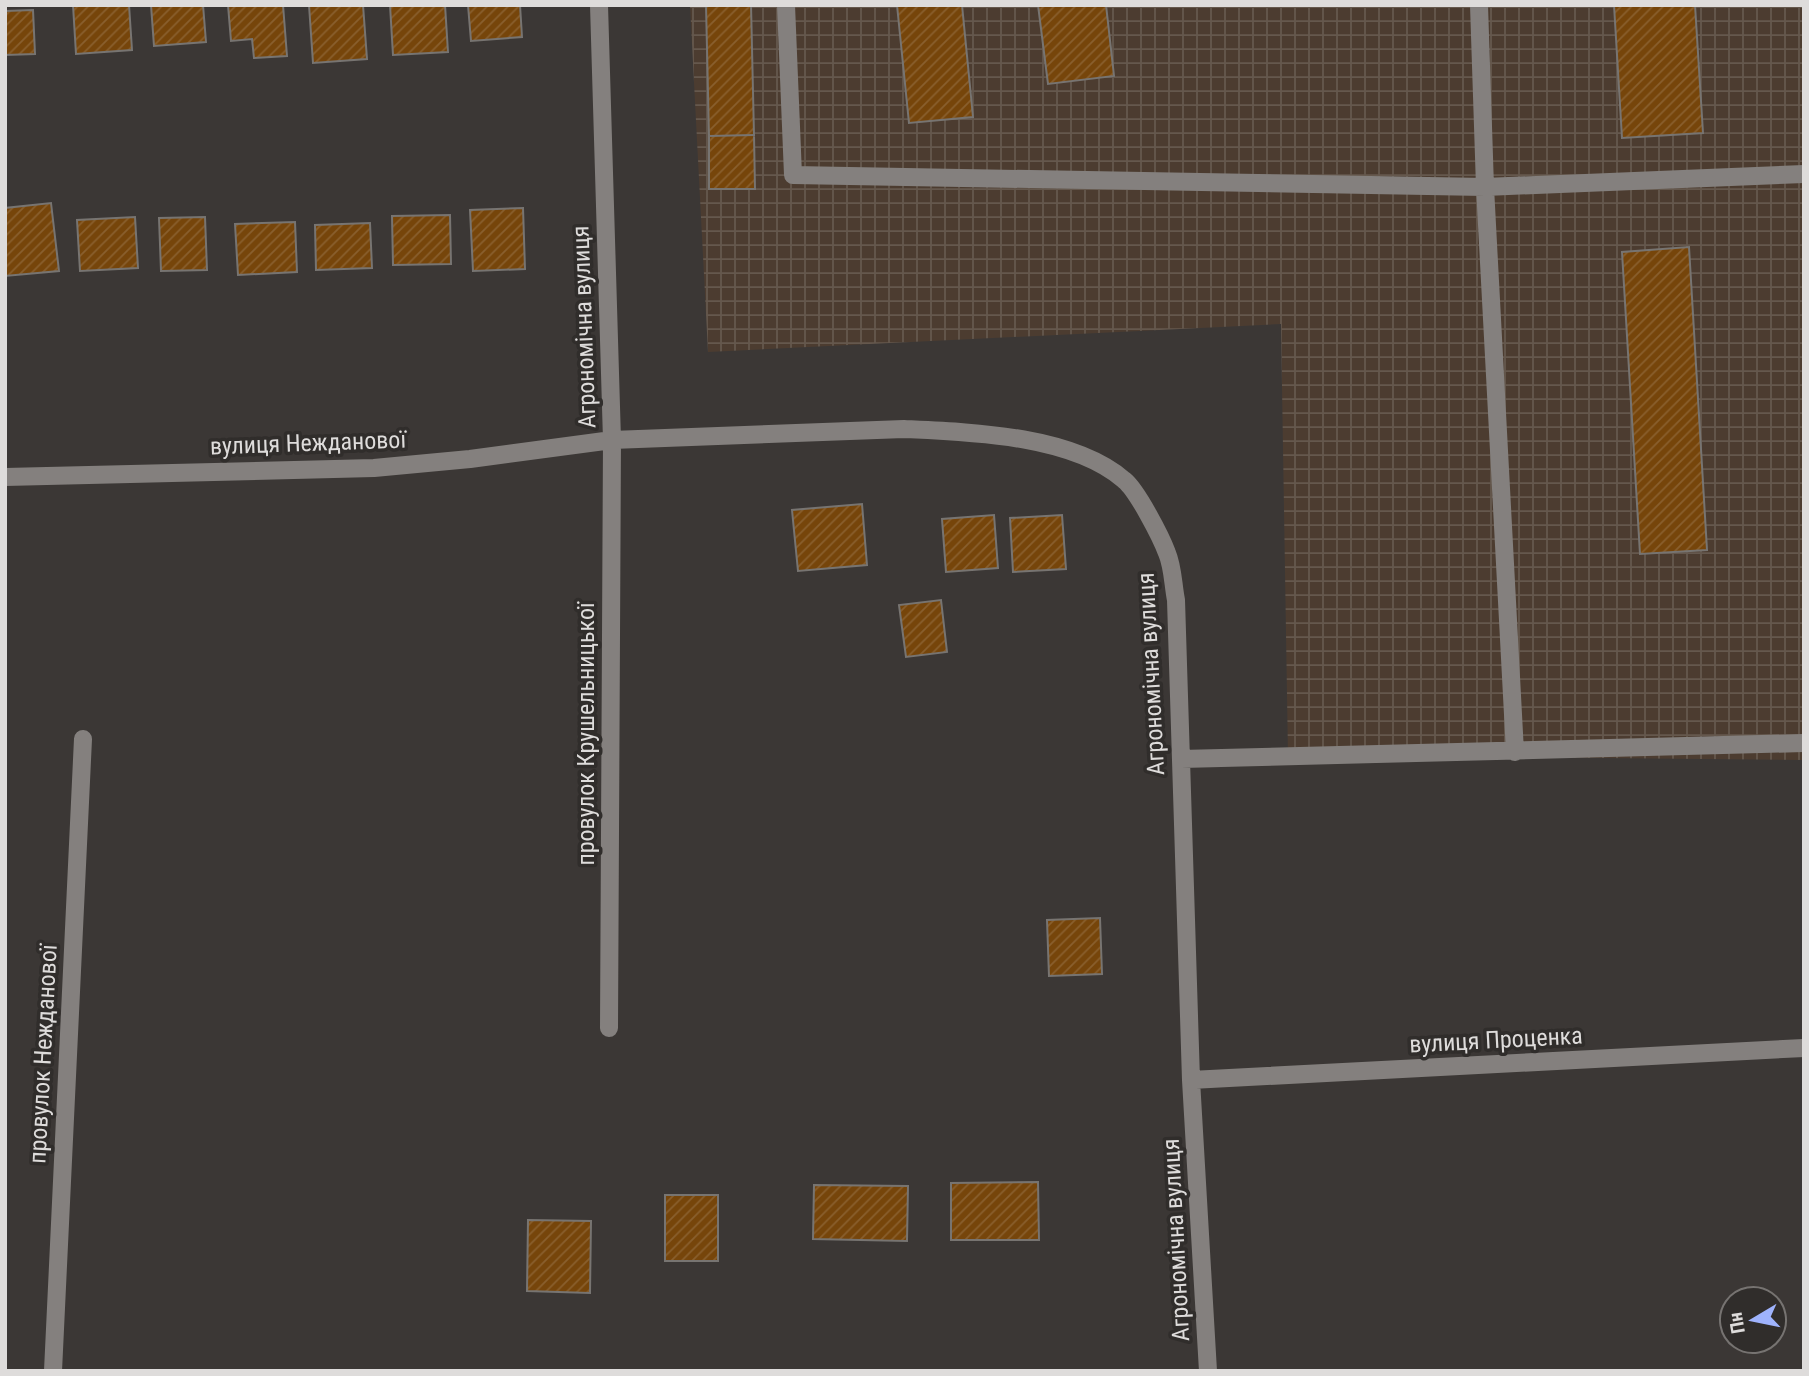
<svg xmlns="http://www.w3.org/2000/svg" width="1809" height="1376" viewBox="0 0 1809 1376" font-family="'Roboto Condensed',sans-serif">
<defs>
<pattern id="industrial-grid" width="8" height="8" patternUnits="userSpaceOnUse" patternTransform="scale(1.75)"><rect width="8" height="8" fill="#4c3c30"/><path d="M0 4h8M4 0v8" fill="none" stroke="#65584d"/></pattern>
<pattern id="building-hatch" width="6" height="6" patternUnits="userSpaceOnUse" patternTransform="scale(1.75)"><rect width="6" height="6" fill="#76450a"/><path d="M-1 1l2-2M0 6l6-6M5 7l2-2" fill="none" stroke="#895f2d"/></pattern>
</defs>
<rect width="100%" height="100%" fill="#3b3735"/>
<path fill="url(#industrial-grid)" d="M690,5h1114v755l-516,-5 -7,-431 -573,28z"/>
<path fill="url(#building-hatch)" stroke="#777471" stroke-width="2" d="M73,5h56l3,45 -56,4z
M151,5h52l3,37 -52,4z
M228,5h55l4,51 -33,2 -2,-19 -21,2z
M309,5h54l4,54 -54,4z
M390,5h55l3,47 -55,3z
M468,5h52l2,32 -51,4z
M706,5h45l3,130 -45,1z
M897,5h65l11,112 -64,6z
M1038,5h68l8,71 -66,8z
M1614,5h81l8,128 -81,5z
M33,10l2,44 -30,1v-44z
M754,135l1,54h-46v-53z
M51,203l8,68 -54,5v-68z
M523,208l2,61 -52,2 -3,-61z
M450,215l1,49 -58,1 -1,-49z
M135,217l3,51 -58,3 -3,-51z
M205,217l2,53 -46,1 -2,-53z
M295,222l2,50 -59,3 -3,-51z
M370,223l2,45 -56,2 -1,-45z
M1689,247l18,303 -67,4 -18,-302z
M862,504l5,61 -69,6 -6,-61z
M994,515l4,53 -52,4 -4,-53z
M1062,515l4,54 -53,3 -3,-54z
M941,600l6,52 -41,5 -7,-52z
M1100,918l2,56 -53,2 -2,-56z
M1038,1182l1,58h-88v-57z
M814,1185l94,1 -1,55 -94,-2z
M665,1195h53v66h-53z
M528,1220l63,1 -1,72 -63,-2z"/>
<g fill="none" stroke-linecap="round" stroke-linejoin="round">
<path stroke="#84807e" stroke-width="18" d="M599,5l13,435 -3,588
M786,5l7,170 692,12 319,-13
M1479,5l6,182 30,565
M5,477l369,-9 96,-9 142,-19 292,-11c66,3 168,6 220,51 13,10 37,57 43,73 6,14 6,32 9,47l15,480 17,291
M1181,759l623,-16
M1191,1080l613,-32
M53,1371l30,-632"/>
</g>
<g text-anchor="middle" stroke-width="7" stroke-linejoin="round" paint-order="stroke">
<g font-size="24" fill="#dedcdb" stroke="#302d2b">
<text transform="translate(584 327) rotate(-92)" y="8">Агрономічна вулиця</text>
<text transform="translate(308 443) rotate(-2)" y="8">вулиця Нежданової</text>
<text transform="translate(1151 674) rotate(-93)" y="8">Агрономічна вулиця</text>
<text transform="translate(586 734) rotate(-90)" y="8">провулок Крушельницької</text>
<text transform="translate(1496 1040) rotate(-3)" y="8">вулиця Проценка</text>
<text transform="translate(43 1054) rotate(-87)" y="8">провулок Нежданової</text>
<text transform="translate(1176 1240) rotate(-93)" y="8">Агрономічна вулиця</text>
</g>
</g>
<rect width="1809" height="1376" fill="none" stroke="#dedcdb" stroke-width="14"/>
<g transform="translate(1753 1320) rotate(260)"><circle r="33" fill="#302d2b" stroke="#767371" stroke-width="2"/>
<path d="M0-5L12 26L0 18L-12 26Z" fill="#9fb3fd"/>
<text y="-10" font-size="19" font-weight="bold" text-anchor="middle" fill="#dedcdb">Пн</text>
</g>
</svg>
